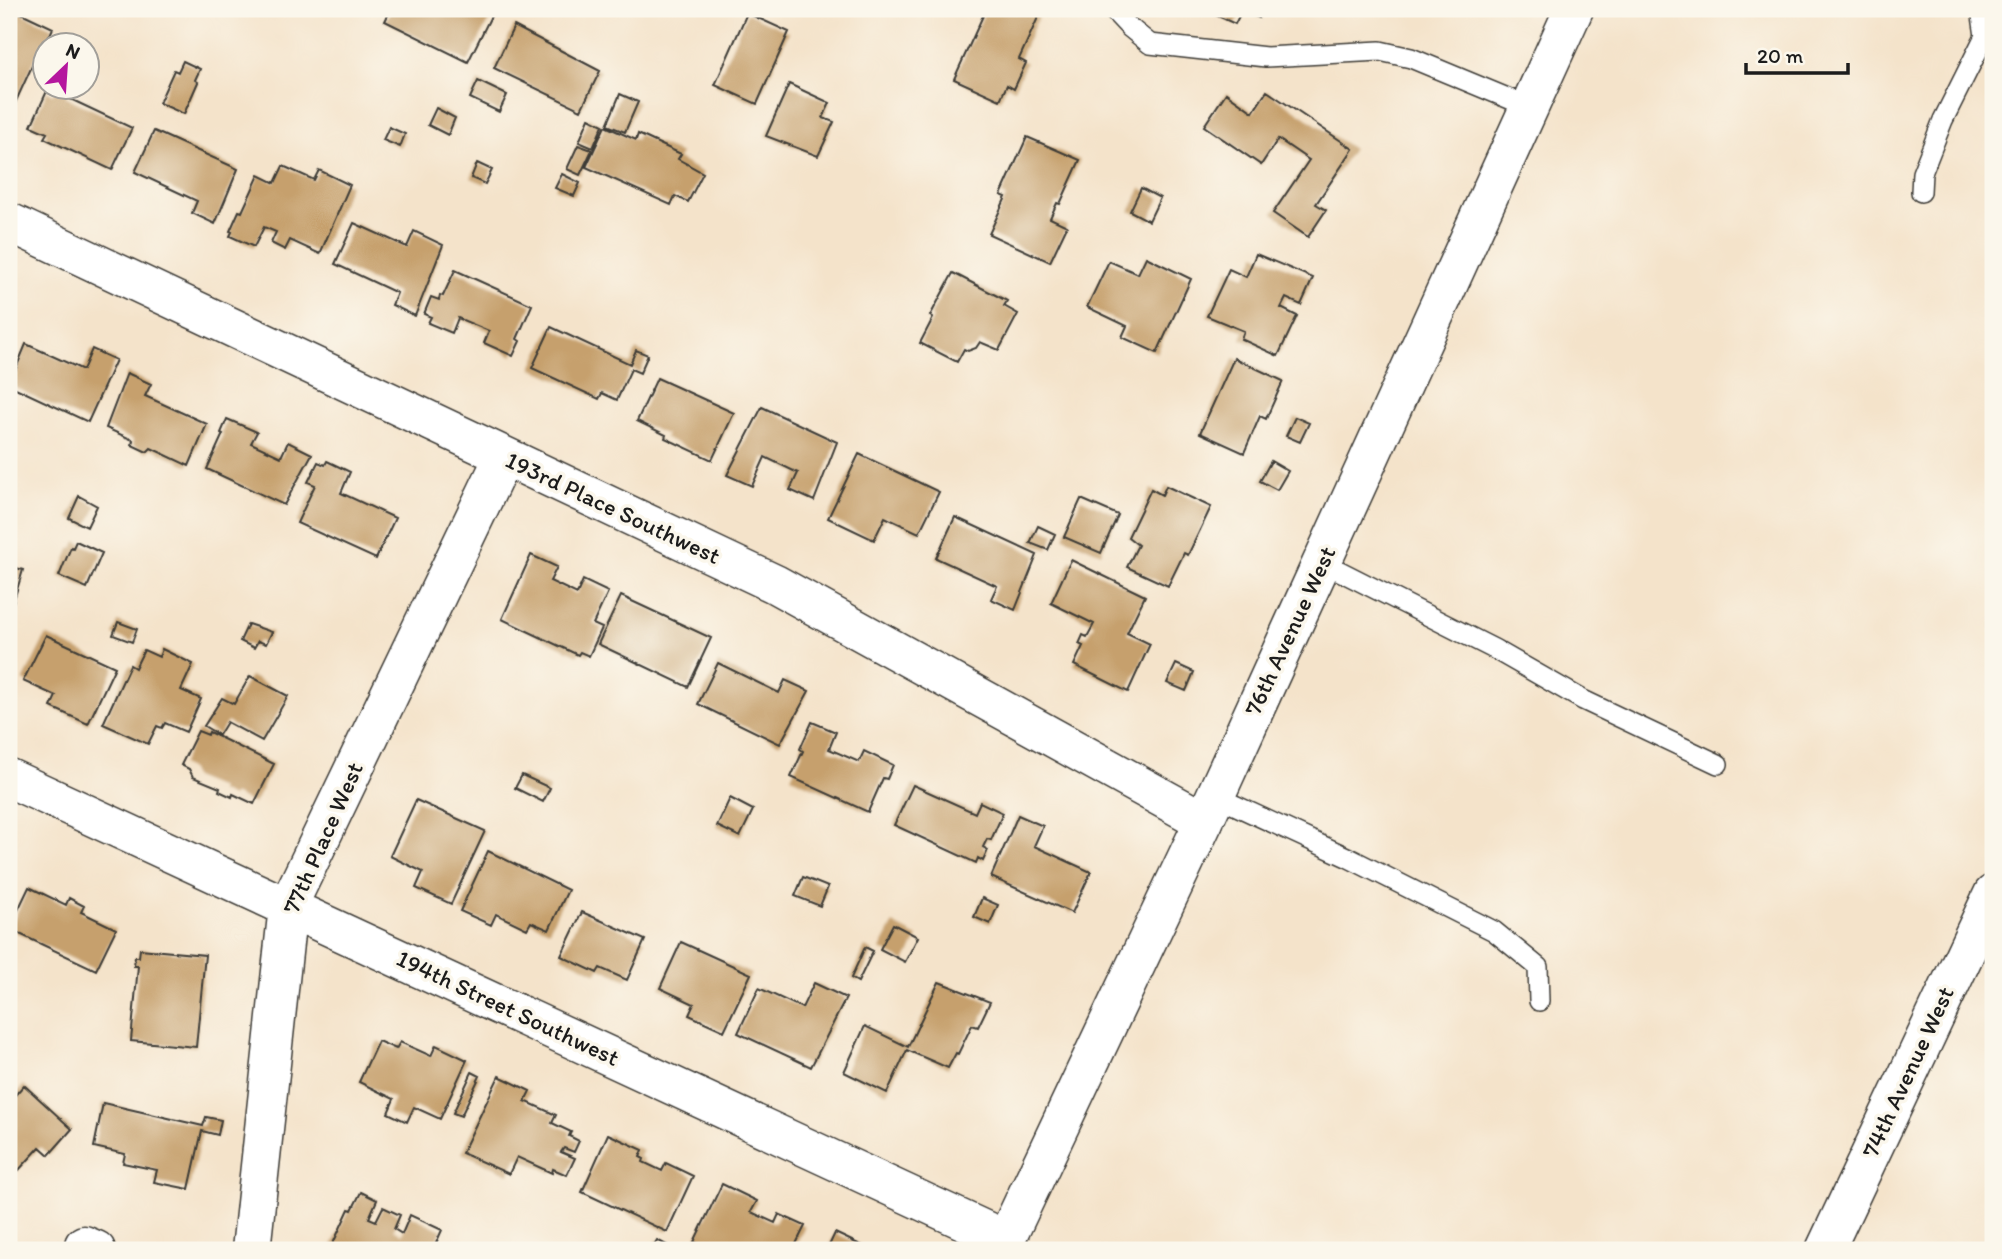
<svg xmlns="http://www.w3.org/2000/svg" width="2002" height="1259" viewBox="0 0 2002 1259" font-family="Itim,sans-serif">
<rect width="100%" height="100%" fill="#fbf7ec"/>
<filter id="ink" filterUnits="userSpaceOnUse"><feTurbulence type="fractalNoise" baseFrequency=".0143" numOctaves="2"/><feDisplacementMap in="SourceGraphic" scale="14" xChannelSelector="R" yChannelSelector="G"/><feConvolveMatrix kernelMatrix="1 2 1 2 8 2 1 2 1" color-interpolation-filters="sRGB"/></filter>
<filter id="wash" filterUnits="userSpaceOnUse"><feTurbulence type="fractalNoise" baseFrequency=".00686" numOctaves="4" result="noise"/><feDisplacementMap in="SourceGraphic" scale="28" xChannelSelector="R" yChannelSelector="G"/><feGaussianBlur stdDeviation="1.57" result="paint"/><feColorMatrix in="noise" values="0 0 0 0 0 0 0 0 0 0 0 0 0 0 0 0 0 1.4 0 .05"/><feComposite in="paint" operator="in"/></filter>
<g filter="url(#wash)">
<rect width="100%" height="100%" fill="#f4e3ca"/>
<g id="blocks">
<path fill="#c6a06d" d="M391,9h100l3,1 -26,52 -83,-41z
M986,9h51l4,2 -22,48 7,4 -12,26 -7,-4 -7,15 -46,-21z
M1203,9h60l-4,9 -17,-8 -7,14z
M17,11l36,17 -7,16 -3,-2 -32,70 -2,-1v-88l2,1z
M747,13l42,19 -32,72 -42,-19z
M514,26l86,45 -19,39 -87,-42z
M183,61l17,8 -5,11 3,2 -14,32 -25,-11 15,-33 4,2z
M478,81l29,14 -8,17 -29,-14z
M789,84l41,19 -7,15 11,4 -16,34 -52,-20z
M55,88h15l-4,9 66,31 -20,42 -68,-32 3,-5 -16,-7 16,-35 6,3z
M1267,91l86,58 -37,55 10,6 -18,27 -35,-24 36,-53 -31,-21 -17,26 -57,-39 22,-33 27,19z
M620,94l18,8 -13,30 -18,-7z
M436,108l19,10 -7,17 -20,-10z
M589,118l14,7 -10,23 -14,-6z
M605,126l31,14 2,-6 43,20 -3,5 25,14 -15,29 -13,-6 -4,9 -85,-38z
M389,127l16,7 -5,13 -17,-7z
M154,131l84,38 -23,55 -23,-11 5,-12 -62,-29z
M1027,137l53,23 -20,44 -3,-1 -7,15 17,8 -17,36 -61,-28 17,-37 -5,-2z
M578,145l14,5 -12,25 -13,-6z
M477,163l15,7 -7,14 -14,-6z
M283,166l31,14 5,-10 31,15 -30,69 -30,-14 -5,10 -14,-7 5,-11 -12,-5 -10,20 -24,-11 2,-4 -2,-1 9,-20 3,1 17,-37 16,8z
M562,174l18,9 -6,13 -19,-8z
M1141,188l19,10 -11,23 -19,-10z
M354,223l53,24 7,-16 29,14 -28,71 -23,-11 5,-12 -62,-29z
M1256,254l57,24 -12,27 -15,-7 -5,10 16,8 -19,40 -37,-17 3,-8 -37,-15 22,-47 17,8z
M1146,257l45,22 -34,74 -35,-16 5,-11 -40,-19 22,-46 29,13z
M455,270l77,35 -15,34 3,2 -7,15 -29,-13 5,-12 -31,-13 -6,15 -24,-10 3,-6 -7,-3 7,-17 8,3 1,-5 3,1z
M953,273l54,28 -3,5 14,8 -19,36 -19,-8 -4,6 -8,3 -4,-2 -7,13 -37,-19 13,-25 -3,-2z
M551,327l79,37 6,-14 12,5 -8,18 -9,-4 -14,31 -15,-7 -3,6 -67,-31z
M26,344l57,26 9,-21 24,11 -28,62 -79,-37z
M1234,358l49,23 -17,38 -6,-3 -16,37 -44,-20z
M127,373l24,11 -6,12 62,28 -18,42 -38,-18 -4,4 -15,-7 1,-5 -27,-12z
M657,378l77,35 -22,47 -47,-22 1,-3 -29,-14z
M762,407l75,35 -23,59 -24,-11 8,-17 -33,-16 -13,29 -25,-11z
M1295,417l14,6 -9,19 -14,-6z
M227,419l30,13 -6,11 30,14 7,-15 24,12 -28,51 -77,-36 16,-35 -2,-1z
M859,454l80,38 -20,41 -34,-16 -11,23 -46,-22z
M327,461l23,11 -9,21 54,25 -19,41 -79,-36 18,-38 -7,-3 10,-20 7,3z
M1271,461l17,10 -11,19 -17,-9z
M1166,486l45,21 -23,48 -4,-2 -16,33 -41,-19 11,-22 -10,-8 23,-48 11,6z
M79,496l18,10 -10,21 -18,-9z
M1081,499l37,16 -17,38 -37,-16z
M955,517l82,38 -22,55 -24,-11 6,-13 -61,-28z
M1038,526l17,8 -7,16 -18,-7z
M76,541l26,12 -15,35 -28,-12 12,-29 2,1z
M531,555l26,12 -7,14 27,13 6,-14 25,12 -15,32 9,4 -13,28 -9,-4 -2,3 -76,-36z
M1071,560l74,36 -18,37 23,11 -22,48 -54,-27 9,-19 -4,-2 4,-9 4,2 7,-13 -43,-21z
M9,566l14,4 -14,46z
M621,596l90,42 -23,49 -90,-43z
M118,622l19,7 -5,13 -19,-7z
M248,624l24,8 -6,12 -8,-3 -4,7 -14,-7z
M46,635l69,32 -27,57 -37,-17 5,-11 -33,-15z
M162,649l31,15 -12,26 20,9 -15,33 -21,-9 -3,5 -5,-2 -9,18 -45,-20 27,-59 5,3 9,-18 15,7z
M718,663l61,30 6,-13 24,11 -29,53 -82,-40z
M1176,664l18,8 -8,19 -19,-8z
M250,676l38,20 -26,45 -35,-19 -8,13 -15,-9 18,-28 12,6z
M812,722l24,10 -7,17 30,13 5,-11 29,14 -6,14 -4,-1 -15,34 -77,-35 12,-26 -3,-2z
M198,731l10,4 1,-3 65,32 -20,40 -21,-10 -1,3 -13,-6 1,-3 -27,-11 -4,-8 -8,-4z
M522,775l28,13 -7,14 -28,-14z
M913,785l62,28 5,-11 23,11 -12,27 -4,-1 -4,8 5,3 -5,11 -5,-3 -2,5 -82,-38z
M730,798l23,12 -13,27 -23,-11z
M416,800l69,31 -34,73 -35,-16 7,-16 -33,-16z
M1018,815l25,11 -9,20 57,26 -19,41 -81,-36z
M488,851l80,39 -19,40 -18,-8 -4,7 -31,-15 -5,11 -31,-14z
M803,877l25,10 -8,19 -25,-10z
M29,887l37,18 3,-7 15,8 -3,6 35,17 -20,41 -87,-41z
M982,898l16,7 -8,19 -16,-7z
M582,912l63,28 -18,40 -27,-12 -3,5 -36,-17z
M893,924l25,13 -13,25 -25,-13z
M681,942l70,32 -27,57 -35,-16 5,-11 -34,-16z
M865,947l8,4 -15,31 -7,-4z
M140,949l65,6 -9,92 -65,-6 7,-75h-4l1,-9h4z
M939,982l51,20 -12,25 -6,-2 -14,29 -2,-1 -8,15 -41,-18 -20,43 -43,-21 21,-46 43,21z
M814,983l32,15 -35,69 -73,-34 21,-45 43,20z
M378,1041l18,8 4,-7 31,14 5,-11 31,15 -27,59 -26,-12 -7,15 -19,-9 6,-14 -35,-17z
M472,1072l8,4 -19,40 -8,-3z
M499,1076l31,15 -5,10 31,14 -4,8 19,9 -2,4 10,5 -5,11 -10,-4 -3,4 14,6 -8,17 -14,-6 -1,4 -35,-16 -8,17 -47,-21z
M24,1085l48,44 -23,26 -9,-8 -23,25 -6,-5 -2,2v-67z
M103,1103l100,23 3,-9 15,3 -3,15 -16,-4 -13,58 -35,-7 3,-12 -34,-7 2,-9 -31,-7z
M608,1134l35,16 -3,7 4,2 -1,3 19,9 4,-8 27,13 -26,56 -85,-40z
M722,1184l35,17 -6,11 24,11 4,-9 26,12 -12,24h-81l-18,-8z
M361,1192l16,8 -8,18 7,3 7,-14 17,8 -6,14 8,5 8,-19 32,15 -9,20h-103l19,-41 3,1z
M835,1233l32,15 -1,2h-39z
M657,1240l15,8 -1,2h-20z"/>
</g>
</g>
<g filter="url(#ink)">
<use href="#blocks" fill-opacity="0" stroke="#3c3a36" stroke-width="2"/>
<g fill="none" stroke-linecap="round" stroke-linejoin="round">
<g stroke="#3c3a36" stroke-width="22">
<path id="service" d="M1112,9l17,18 21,17 116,13 114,-6 31,7 118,49
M1921,192l1,-19 21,-53 42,-84 -4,-27
M1322,562l172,87 89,51 135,64
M1215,796l134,62 145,73 44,36 1,34"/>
</g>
<g stroke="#3c3a36" stroke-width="41">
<path id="minor" d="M9,222l766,362 429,237
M9,778l997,462
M84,1245l12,5
M251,1250l37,-344 216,-450
M1825,1250l168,-356"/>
</g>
<g stroke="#3c3a36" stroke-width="41">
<path id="tertiary" d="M1001,1250l203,-429 370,-812"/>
</g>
<use href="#service" stroke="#fff" stroke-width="19"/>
<use href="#minor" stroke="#fff" stroke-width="38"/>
<use href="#tertiary" stroke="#fff" stroke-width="38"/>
</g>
</g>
<g text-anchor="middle" stroke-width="7" stroke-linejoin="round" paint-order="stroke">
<g font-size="24" fill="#1c1c1c" stroke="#fbf7ec">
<text transform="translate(613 508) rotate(25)" y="8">193rd Place Southwest</text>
<text transform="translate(1290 631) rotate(-65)" y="8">76th Avenue West</text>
<text transform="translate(323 838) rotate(-66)" y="8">77th Place West</text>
<text transform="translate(508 1008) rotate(25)" y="8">194th Street Southwest</text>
<text transform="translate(1908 1072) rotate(-65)" y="8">74th Avenue West</text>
</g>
</g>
<rect width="2002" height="1259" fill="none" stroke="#fbf7ec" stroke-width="35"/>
<g transform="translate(66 66) rotate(25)"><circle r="33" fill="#fbf7ec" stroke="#a29f99" stroke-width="2"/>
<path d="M0-5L12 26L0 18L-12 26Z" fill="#b5179e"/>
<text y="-10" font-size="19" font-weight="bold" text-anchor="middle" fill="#1c1c1c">N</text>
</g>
<path d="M1746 63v10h102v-10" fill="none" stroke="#1c1c1c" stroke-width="3.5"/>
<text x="1757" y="63" font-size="21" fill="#1c1c1c" stroke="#fbf7ec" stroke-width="5" paint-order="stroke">20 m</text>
</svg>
